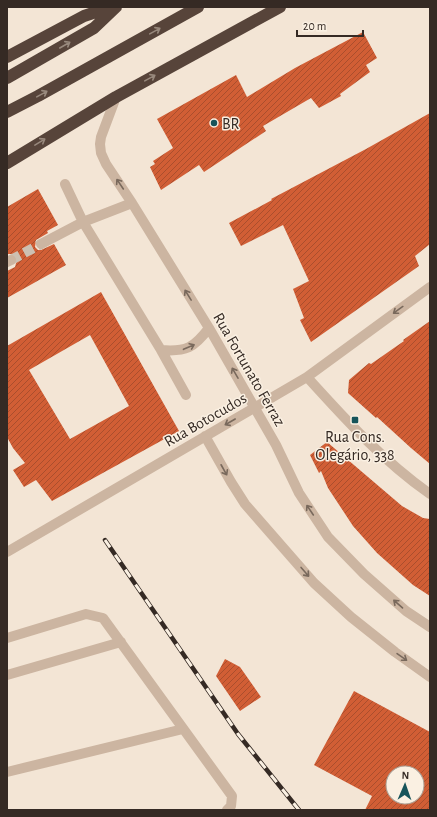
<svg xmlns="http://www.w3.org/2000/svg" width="437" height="817" viewBox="0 0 437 817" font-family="'Alegreya Sans',sans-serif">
<defs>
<pattern id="building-hatch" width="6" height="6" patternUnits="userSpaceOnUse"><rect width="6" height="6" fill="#d15e35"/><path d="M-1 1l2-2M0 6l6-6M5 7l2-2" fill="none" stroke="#aa4e2d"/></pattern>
</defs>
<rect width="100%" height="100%" fill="#f3e5d5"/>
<path fill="url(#building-hatch)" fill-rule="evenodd" d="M363,32l14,26 -11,7 4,7 -30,22 1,2 -22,12 -8,-10 -48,28 3,5 -62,41 -5,-7 -38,25 -11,-23 5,-3 -2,-3 20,-13 -16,-29 79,-44 11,22 48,-29z
M430,113v131l-15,12 4,10 -108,76 -11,-22 4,-2 -11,-29 16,-8 -26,-56 -42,21 -12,-23 43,-23 -1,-1 95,-50z
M38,189l20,36 -11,6 1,2 -12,7 -1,7 3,3h3l13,-6 12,21 -59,33v-27l8,-4 2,-7 -2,-5 -3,-1h-4l-1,-1v-46z
M101,292l78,139 -127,70 -16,-21 -12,7 -11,-17 12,-7 -12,-15 -6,-11v-91zM90,335l39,71 -59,33 -41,-69z
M430,321v143l-19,-16 -34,-31 -1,1 -28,-25 1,-13 20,-17 2,1 33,-23 -1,-1z
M327,442l75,64 21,12 7,1v77l-17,-11 -36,-32 -24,-27 -25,-38 -7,-17 -2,2 -9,-18z
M225,659l15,8 21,30 -21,14 -24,-35z
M354,691l76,41v78h-65l7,-14 -58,-31zM393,773h24v24h-24z"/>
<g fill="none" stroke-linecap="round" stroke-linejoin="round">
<path stroke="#cdc0b2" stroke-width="10" stroke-dasharray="10 5" stroke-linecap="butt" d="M11,260l30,-16"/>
<path stroke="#ccb5a1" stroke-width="10" d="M116,97l-15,40 -1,7 1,9 5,11 26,39 77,125 67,117 23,48 29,44 36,37 42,37 24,16
M65,184l18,38 78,128 25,45
M41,244l42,-22 49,-19
M7,262l4,-2
M161,350c25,2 33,-2 48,-22
M307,377c38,42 76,84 123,117
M205,436l26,46 14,22 69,79 37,34 44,35 35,25
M7,552l300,-175 123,-90
M7,638l79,-24 17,4 129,178 -1,10 -4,4
M7,675l114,-33
M7,772l176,-43"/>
<path stroke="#57443a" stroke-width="12" d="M7,57l77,-41 27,-9
M7,78l87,-50 22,-21
M7,112l31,-16 160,-89
M7,163l109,-66 164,-90"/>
<g stroke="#352a24" stroke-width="4.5">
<path id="rail" d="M105,540l133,194 61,76"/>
</g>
<use href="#rail" stroke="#faf0e2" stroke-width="3" stroke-dasharray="9" stroke-linecap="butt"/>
</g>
<defs><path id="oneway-shaft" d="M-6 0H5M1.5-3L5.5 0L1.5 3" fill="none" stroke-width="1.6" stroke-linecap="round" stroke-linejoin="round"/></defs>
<g stroke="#98897d">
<use href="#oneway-shaft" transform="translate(155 31) rotate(-29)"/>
<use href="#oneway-shaft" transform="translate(65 45) rotate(-30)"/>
<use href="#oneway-shaft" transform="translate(150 78) rotate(-29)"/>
<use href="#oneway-shaft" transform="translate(42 94) rotate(-29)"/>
<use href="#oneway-shaft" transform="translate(40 142) rotate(-31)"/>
</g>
<g stroke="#79695c">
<use href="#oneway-shaft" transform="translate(120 184) rotate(-124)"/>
<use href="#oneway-shaft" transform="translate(188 295) rotate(-122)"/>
<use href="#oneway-shaft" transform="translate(398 310) rotate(144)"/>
<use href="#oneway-shaft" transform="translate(189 347) rotate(-23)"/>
<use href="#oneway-shaft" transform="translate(235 373) rotate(-120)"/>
<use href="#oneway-shaft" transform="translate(230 422) rotate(150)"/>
<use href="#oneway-shaft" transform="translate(224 470) rotate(61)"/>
<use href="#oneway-shaft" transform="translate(310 510) rotate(-124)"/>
<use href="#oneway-shaft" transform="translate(305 572) rotate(49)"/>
<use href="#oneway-shaft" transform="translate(398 604) rotate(-139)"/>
<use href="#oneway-shaft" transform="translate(402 657) rotate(35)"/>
</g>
<g fill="#17545a" stroke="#faf0e2" stroke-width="1.5">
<circle cx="214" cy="123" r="4"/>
<rect x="351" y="416" width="8" height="8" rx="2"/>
</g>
<g text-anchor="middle" stroke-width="3" stroke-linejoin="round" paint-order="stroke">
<g font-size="16" fill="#352a24" stroke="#faf0e2" text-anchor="start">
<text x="222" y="129">BR</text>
<text x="355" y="442" text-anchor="middle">Rua Cons.<tspan x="355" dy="18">Olegário, 338</tspan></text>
</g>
<g font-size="16" fill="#352a24" stroke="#faf0e2">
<text transform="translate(250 369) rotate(60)" y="6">Rua Fortunato Ferraz</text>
<text transform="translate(205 419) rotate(-30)" y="6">Rua Botocudos</text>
</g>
</g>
<rect width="437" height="817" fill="none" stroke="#352a24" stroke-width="16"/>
<g transform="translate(405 785) rotate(2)"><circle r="19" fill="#faf0e2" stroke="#aba196"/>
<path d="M0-3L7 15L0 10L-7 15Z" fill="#17545a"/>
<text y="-6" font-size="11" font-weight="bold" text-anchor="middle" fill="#352a24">N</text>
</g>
<path d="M297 30v6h66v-6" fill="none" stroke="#352a24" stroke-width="2"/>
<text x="303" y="30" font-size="12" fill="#352a24" stroke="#faf0e2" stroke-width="3" paint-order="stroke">20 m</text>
</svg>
